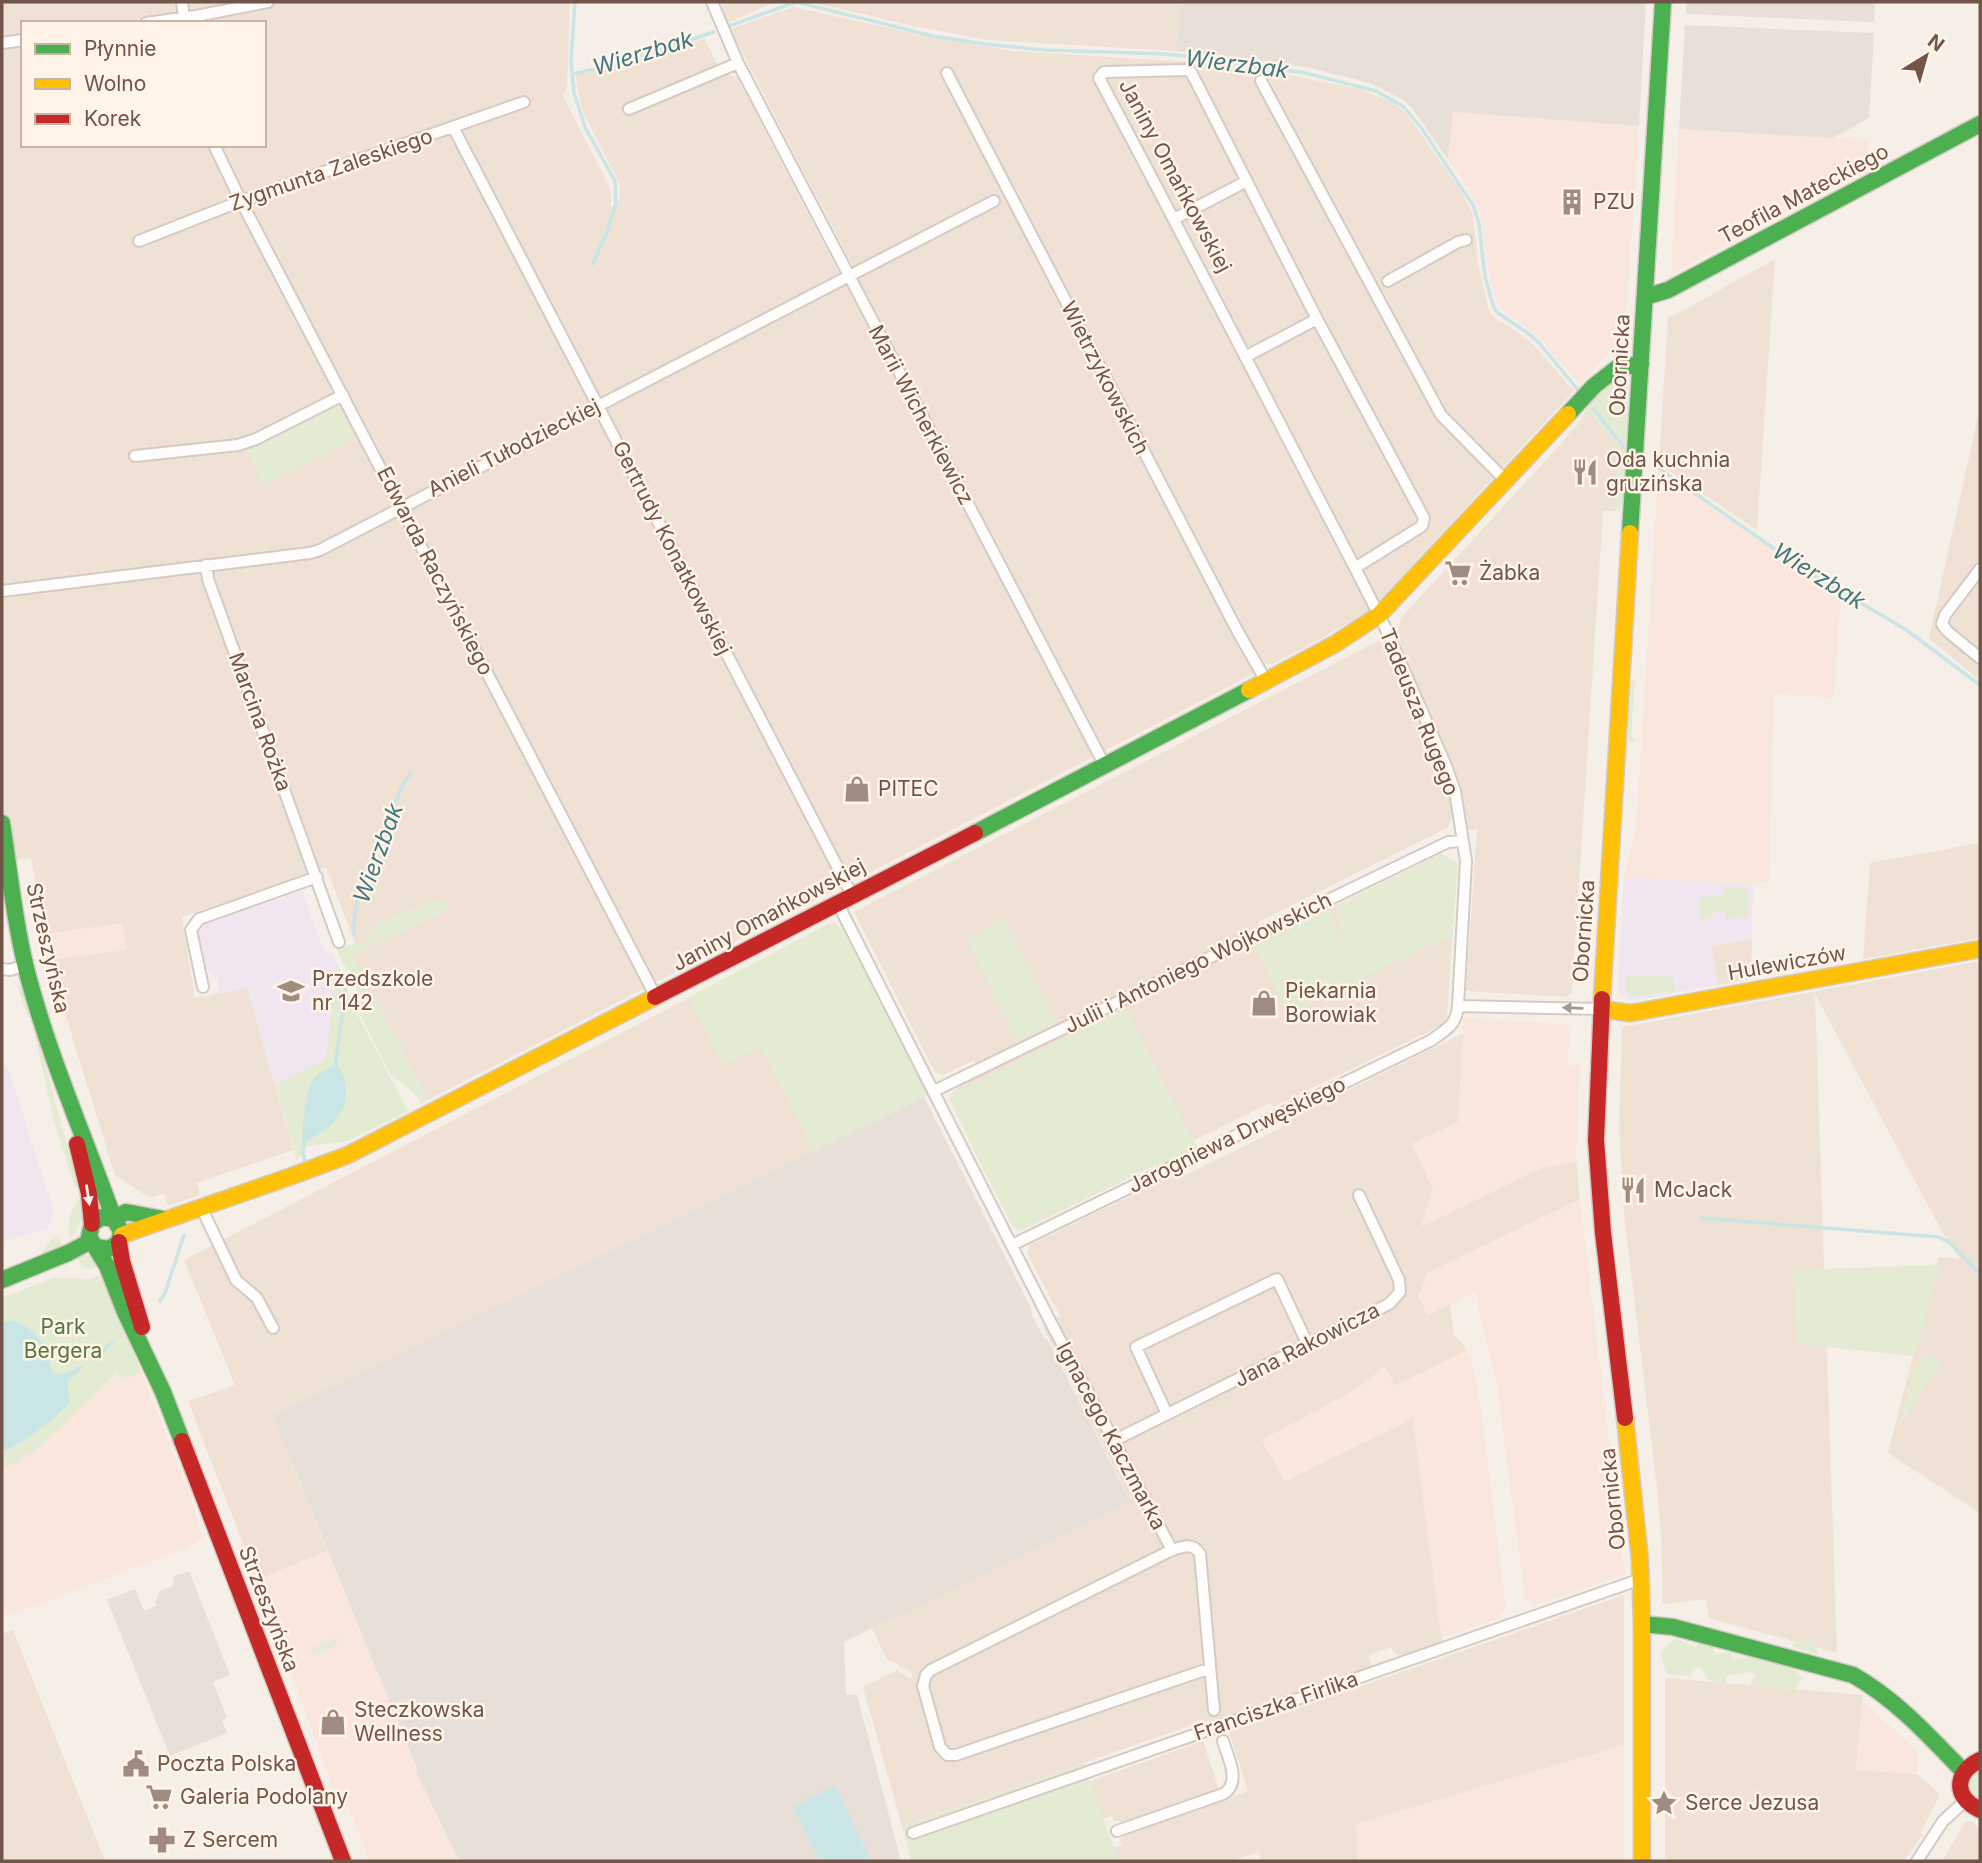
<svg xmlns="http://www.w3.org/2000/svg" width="1982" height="1863" viewBox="0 0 1982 1863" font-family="Inter,sans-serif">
<rect width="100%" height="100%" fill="#f6efe7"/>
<path fill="#efe1d4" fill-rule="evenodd" d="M2,2h568l-3,85 -4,9 48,94v17l8,-4 1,-18 -38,-75 -5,-24 -1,-12 35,-5 93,-30 19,35 14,3 108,208 14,-7 -129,-249 63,-22 123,27 97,17 177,11 69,7 100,20 33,13 14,11 55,78 12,23 5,49 10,45 6,9 37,25 43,49 -204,219 -51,30 -47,24 -5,-1 -18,13 -390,202 -8,-3 -14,8 -2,7 -407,210 -77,-145 7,-4 -32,-84 -144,50 13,81 52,-11 46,163 -96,33 3,12 -32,11 -4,-12 -14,4 -35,-23 -60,-194 -24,-123 -29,2zM23,23h241v122h-241z
M721,2h60l-10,2 -44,19z
M811,2h370l-5,49 -188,-11 -75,-14z
M1775,259l-18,271 -98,-66 9,-147 11,-4z
M1980,407v274l-51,-43z
M1590,412l29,35 -5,64h-11l-31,481 -6,5 -100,-6 11,-163 -9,3 -11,-51 -60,-145 3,-16z
M1378,641l11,5 58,137 7,32 -7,13 -189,94 9,17 174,-85 16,9 -10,153 -5,9 -169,82 -3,-4 -101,50 2,4 -149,73 -7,-3 -65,-127 2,-7 27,-23 -5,-10 -31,15 -8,-3 -81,-160z
M1980,843v95l-117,21 7,-96z
M833,923l4,2 88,171 -653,319 55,136 -70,29 -69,-179 47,-16 -51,-125z
M1752,939l-1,40 -33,6 -7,-39z
M1980,961v552l-92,-60 51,-196 21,2 -16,-24 -129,-241 22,659 -128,-35 -3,-19 -43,5 -2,-71 -4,-46 -33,-272 -5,-87 3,-101z
M1464,1033l-6,89 -25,67 -11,37 124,-60h13l17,-5 4,38 -153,75 -8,23 9,18 22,-11 4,31 11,12 1,4 -71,35 -10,-19 -34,25 -89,48 23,41 128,-63 29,224 -41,14 -7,-3 -3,-6 -23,9 4,10 -153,53 -18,3 -299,104 -39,-139 34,-17 14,9 1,-6 -26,-15 -14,-30 259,-127 -89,-176 18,-9 -33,-63 3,-8 148,-72 3,4 102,-50 -2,-4z
M1624,1595v150l-267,79 1,37h-98l-1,-9 -30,9h-111l-5,-13 9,-3 -2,-5 6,-6 122,-43 -19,-59z
M13,1630l49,124 43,107h-103v-227z
M1665,1678l198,17 -7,74 61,5 21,18 1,5 -19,36 3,1 -19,27h-239v-49h8l2,-16 -10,-3z
M1203,1741l16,48 -97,33 -8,-1 -2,-5 -9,3 -13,-38z
M1966,1821h5l9,8v32h-38z"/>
<path fill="#f9e6dd" d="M1453,112l186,14 -14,210 -45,48 -42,-47 -40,-30 -8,-26 -10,-68 -11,-23 -21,-31z
M1679,129l189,11 -2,29 -195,105z
M1658,472l183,122 -7,104 -60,-4 -5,188 -24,3 -121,-8 1,-9 11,-39z
M122,923l5,27 -78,10 -5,-26z
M1464,1018l101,6 5,6 -3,38 13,-6 -4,99 -17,5h-13l-125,61 12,-38 -22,-45 47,-22z
M1580,1199l44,367 2,8 -90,31 -11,-6 -29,-221 -12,-43 -8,-43 -48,23 -10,-18 9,-24z
M1466,1351l5,8 7,28 28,219 -7,12 -58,20 -28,-219 -129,62 -22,-41 89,-48 35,-25 9,19z
M119,1371l2,8 20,-8 50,127 12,41 -22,11 -173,66 -6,-14v-133l34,-18z
M327,1551l91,220 -2,2 43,88h-89l-22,-55 -7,3 -84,-229z
M1863,1701l56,52 -2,21 -61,-4z
M1624,1745v116h-266l-2,-37z"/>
<path fill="#e8dfd9" d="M1181,2h465l-7,124 -186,-14 -5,47 -37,-52 -6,-6 -35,-18 -60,-15 -39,-6 -95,-11z
M1686,2h189l-1,20 -188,-8z
M1685,25l189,8 -5,85 -36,20 -154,-9z
M924,1097l108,213 -1,3 13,25 3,1 84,163 -287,140 2,53h11l44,166h-442l-43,-89 2,-1 -146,-356z
M189,1571l41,104 -17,7 14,36 -5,2 5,13 -57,23 -63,-156 28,-11 9,22 12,-5 -1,-4 5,-11 13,-5 1,-10z"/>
<path fill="#f1e6f0" d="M1624,877l129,8 -1,54 -41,7 7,39 -91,16 -10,-11z
M302,891l22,59 9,3 4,9 -11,97 -51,26 -28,-97 -28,6 -2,-15 -10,-10 -8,-35 5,-9z
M2,1065l6,2 46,145 -7,17 -45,13z"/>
<path fill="#e3ebd2" d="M1621,378l6,4 2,11 -6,105 -3,13h-6l4,-64 -28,-34 -22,24 -1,-2c5,-5 12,-11 15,-17 6,-14 23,-36 39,-40z
M338,404l18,34 -93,47 -17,-34z
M1635,677l-4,59 3,2v4h-4c-5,-11 -4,-56 5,-65z
M1441,855l17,10 -6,75 -11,-1 -153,76 -34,-70 74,-36 13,28 3,-1 -7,-16 2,-2 -2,-5 3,-2 -3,-6z
M1723,887h25v30l-22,2 -1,-9 -12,2v5l-13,2 -1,-21 25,-3z
M433,900l11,1 7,9 -99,45 76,145 -7,4 -6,-10 -25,-20 -31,-62 -4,-35 -13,-15 -6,-14 27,-5 12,-19z
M1003,918l53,105 -39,19 -50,-101z
M830,923l12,5 86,167 -114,55 -54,-103 -37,18 -34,-68z
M337,962l17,46 54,103 -60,30 -40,5 -11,15 -22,-76 51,-26z
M1625,975l48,2 2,14 -43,6 -6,-6z
M17,985l6,3c21,66 36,132 56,198l-4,1 -21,-66 -21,-95 -9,-19z
M1126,1009l72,139 -55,23 -90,44 -4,-3 -8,4 2,4 -24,11 -7,-6 -31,-60 -32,-67 1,-3 23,-11 1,1 6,-3v-2z
M82,1197v23l-11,19c-4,-16 -2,-31 11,-42z
M54,1236l5,2 2,8 -20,10 -1,-2z
M83,1255l11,2 6,9c-13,5 -17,3 -23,-9z
M1939,1265l-24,91 -118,-12 -4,-74z
M98,1276l7,1 36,95 -19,8 -4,-9 -82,80 -34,18v-171l51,-20 38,1z
M1925,1352l16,10 -45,69 18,-61z
M337,1638v7l-22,9 -4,-6z
M1676,1639l19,8 6,-5 12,5 2,8 4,-2h12l2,6c8,0 16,-3 24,-2 14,1 38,8 45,21l-6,11 -46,-4 5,-10 -5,-3 -24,4v7l-17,-2 -8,-14 -8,2 -2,7 -25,-2 -5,-20 4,-7z
M1801,1639c11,-1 15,6 18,16l-27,-8 1,-4z
M1084,1763l34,98h-207l-9,-35z
M1980,1771v29c-12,-8 -13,-21 0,-29z"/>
<path fill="#cae5e5" d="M336,1065c7,7 10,16 10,26 1,25 -19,39 -39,50l-5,-2c1,-16 3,-44 10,-58 4,-7 17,-13 24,-16z
M13,1321c28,10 33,24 39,51 10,6 21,-3 31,-7l1,1 -17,17 3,20c-21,20 -42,37 -68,49v-130z
M835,1786l36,75h-51l-27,-54z"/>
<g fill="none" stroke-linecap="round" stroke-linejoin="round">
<path stroke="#cae5e5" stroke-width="3.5" d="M575,2l-4,58 3,33 11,34 30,54 1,22 -9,29 -15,33
M729,26l67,-24 137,34 52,8 59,6 121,4 38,4 102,15 71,18 28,16 18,22 51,76 6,18 6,54 9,31 4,5 31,21 11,10 38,46
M572,74l39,-8 103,-34
M1593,409l27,33 3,6
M1657,467l151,105 97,57 75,56
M354,934c-3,-42 33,-111 50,-152l7,-8
M335,1067l12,-88
M305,1135l-2,16 2,12
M1701,1218l238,19 11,6 30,31
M160,1301l5,-8 19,-58
M92,1359l20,-16"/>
<g stroke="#d4cbc5" stroke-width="14">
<path id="street" d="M182,2l2,16
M712,2l26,61 367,703
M146,23l50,-7 72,-14
M2,43l21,-3
M947,73l291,559 28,49
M1261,81l180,334 64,65
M629,109l109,-46
M453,127l399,768
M214,145l27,56 415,796
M1174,219l73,-38
M139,241l102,-40 283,-99
M1388,281l70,-39 8,-2
M1245,357l72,-38
M135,456l103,-11 18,-6 87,-44
M206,565l2,14 131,363
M1980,569l-35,46 -3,9 5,7 33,27
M2,591l308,-38 10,-3 674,-349
M837,902l213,419 122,229
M2,969l8,1 16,-5
M203,987l-12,-57 8,-11 118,-42
M1458,1006l143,3
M934,1091l514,-249 15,-1
M201,1207l35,73 21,18 16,30
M1012,1245l420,-205c15,-12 24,-14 26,-34l8,-145 -11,-70 -9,-25 -61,-139 -30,-59c-85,-163 -169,-327 -256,-490l5,-6 81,-2 6,2 126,247 107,199 -2,8 -67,42
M1167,1414l-31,-67 141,-68 31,66
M1115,1440l274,-136 11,-12 -1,-12 -40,-85
M1210,1670l-8,1 -246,84h-9l-7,-8 -17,-61 3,-11 5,-5 241,-120c10,-3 22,-8 28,4l14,156
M1117,1831l106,-37c19,-11 5,-36 0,-53
M913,1833l728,-254
M1917,1861l26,-40 22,-20"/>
</g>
<g stroke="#d4cac4" stroke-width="19">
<path id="fast" d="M1645,297l23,-7 312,-166
M1568,414l26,-28 23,-18 24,-4
M1630,533l33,-531
M2,823c8,51 13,103 26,153 22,83 57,162 86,243
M975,833l274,-143
M114,1219l12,-7 37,7
M96,1247l13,2 10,-7 2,-11 -7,-12 -12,-2 -10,7 -3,13 18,29 18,46 38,80 19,49
M2,1280l66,-27 23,-12
M1642,1624l31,3 180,48c44,25 76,61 111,97"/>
</g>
<g stroke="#d4cac4" stroke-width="19">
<path id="slow" d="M1249,690l86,-46 44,-29 189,-201
M1602,999l28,-466
M1601,1009l28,4 8,-1 343,-63
M122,1235l170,-59 56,-21 307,-158
M1625,1418l15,142 2,64v237"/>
</g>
<g stroke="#d4cac4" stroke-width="19">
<path id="jam" d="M655,997l320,-164
M1602,999l-6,141 7,93 22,185
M77,1144l12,50 3,30
M119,1242l3,19 20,66
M182,1441l161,420
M1980,1760c-26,13 -27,37 0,50"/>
</g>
<use href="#street" stroke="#fefdfb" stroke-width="10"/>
<use href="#fast" stroke="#4caf50" stroke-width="16"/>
<use href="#slow" stroke="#ffc107" stroke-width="16"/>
<use href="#jam" stroke="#c62828" stroke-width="16"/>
</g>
<defs><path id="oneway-solid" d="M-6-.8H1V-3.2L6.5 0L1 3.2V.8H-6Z" transform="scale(1.75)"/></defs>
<use fill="#aa9890" href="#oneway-solid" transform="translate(1573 1008) rotate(-178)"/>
<use fill="#fff4e7" href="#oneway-solid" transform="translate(88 1195) rotate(81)"/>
<defs>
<g id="building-bare" transform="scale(2.1)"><path d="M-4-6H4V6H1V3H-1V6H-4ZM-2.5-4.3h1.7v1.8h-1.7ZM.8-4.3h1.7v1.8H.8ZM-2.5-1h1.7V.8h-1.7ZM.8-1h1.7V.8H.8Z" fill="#a08b80" stroke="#fff4e7" stroke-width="2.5" paint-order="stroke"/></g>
<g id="restaurant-bare" transform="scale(2.1)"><path d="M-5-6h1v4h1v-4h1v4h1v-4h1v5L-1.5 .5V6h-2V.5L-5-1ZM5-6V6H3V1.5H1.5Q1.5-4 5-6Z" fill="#a08b80" stroke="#fff4e7" stroke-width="2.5" paint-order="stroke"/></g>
<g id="supermarket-bare" transform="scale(2.1)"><path d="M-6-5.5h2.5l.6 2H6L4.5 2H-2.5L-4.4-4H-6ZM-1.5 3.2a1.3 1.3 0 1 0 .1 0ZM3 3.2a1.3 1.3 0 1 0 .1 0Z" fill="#a08b80" stroke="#fff4e7" stroke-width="2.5" paint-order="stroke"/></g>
<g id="shop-bare" transform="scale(2.1)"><path d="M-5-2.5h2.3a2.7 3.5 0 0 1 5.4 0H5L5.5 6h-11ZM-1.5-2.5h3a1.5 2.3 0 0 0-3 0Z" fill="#a08b80" stroke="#fff4e7" stroke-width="2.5" paint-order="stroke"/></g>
<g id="school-bare" transform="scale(2.1)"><path d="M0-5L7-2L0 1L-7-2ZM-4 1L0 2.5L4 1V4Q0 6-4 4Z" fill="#a08b80" stroke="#fff4e7" stroke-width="2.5" paint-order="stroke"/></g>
<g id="civic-bare" transform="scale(2.1)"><path d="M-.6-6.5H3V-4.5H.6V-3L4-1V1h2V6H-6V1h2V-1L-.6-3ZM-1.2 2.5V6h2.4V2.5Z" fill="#a08b80" stroke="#fff4e7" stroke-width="2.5" paint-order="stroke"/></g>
<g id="sight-bare" transform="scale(2.1)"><path d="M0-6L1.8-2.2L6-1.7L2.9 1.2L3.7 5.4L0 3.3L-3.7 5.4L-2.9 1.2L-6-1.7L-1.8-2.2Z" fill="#a08b80" stroke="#fff4e7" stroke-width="2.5" paint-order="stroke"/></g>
<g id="pharmacy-bare" transform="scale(2.1)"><path d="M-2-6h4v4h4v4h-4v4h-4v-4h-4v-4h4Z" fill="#a08b80" stroke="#fff4e7" stroke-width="2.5" paint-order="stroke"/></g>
</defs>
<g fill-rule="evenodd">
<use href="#building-bare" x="1572" y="202"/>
<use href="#restaurant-bare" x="1585" y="472"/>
<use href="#supermarket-bare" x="1458" y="573"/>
<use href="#shop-bare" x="857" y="789"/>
<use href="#school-bare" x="291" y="991"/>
<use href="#shop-bare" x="1264" y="1003"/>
<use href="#restaurant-bare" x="1633" y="1190"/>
<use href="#shop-bare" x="333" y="1722"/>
<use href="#civic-bare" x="136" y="1764"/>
<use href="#supermarket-bare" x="159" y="1797"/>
<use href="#sight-bare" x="1664" y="1803"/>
<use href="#pharmacy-bare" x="162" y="1840"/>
</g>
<g text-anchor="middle" stroke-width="5" stroke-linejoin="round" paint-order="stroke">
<g font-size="21" fill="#725549" stroke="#fff4e7">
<text transform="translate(331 170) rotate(-19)" y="7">Zygmunta Zaleskiego</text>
<text transform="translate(1175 176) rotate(62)" y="7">Janiny Omańkowskiej</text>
<text transform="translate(1804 194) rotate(-28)" y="7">Teofila Mateckiego</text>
<text transform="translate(1620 365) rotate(-87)" y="7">Obornicka</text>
<text transform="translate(1105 378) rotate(63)" y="7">Wietrzykowskich</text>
<text transform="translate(921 415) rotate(62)" y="7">Marii Wicherkiewicz</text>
<text transform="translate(514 448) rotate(-27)" y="7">Anieli Tułodzieckiej</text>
<text transform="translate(672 548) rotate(63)" y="7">Gertrudy Konatkowskiej</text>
<text transform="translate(435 571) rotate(63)" y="7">Edwarda Raczyńskiego</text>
<text transform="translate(1419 712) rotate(68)" y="7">Tadeusza Rugego</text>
<text transform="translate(260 722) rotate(70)" y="7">Marcina Rożka</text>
<text transform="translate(769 915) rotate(-28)" y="7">Janiny Omańkowskiej</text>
<text transform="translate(1584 931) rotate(-86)" y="7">Obornicka</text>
<text transform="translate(48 948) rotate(77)" y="7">Strzeszyńska</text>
<text transform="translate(1198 963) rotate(-26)" y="7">Julii i Antoniego Wojkowskich</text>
<text transform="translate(1787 963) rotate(-10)" y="7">Hulewiczów</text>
<text transform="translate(1237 1135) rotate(-26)" y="7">Jarogniewa Drwęskiego</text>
<text transform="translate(1307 1345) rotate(-27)" y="7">Jana Rakowicza</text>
<text transform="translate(1111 1436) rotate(62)" y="7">Ignacego Kaczmarka</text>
<text transform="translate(1613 1499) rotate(-96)" y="7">Obornicka</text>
<text transform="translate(269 1609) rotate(69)" y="7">Strzeszyńska</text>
<text transform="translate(1276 1706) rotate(-19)" y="7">Franciszka Firlika</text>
</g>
<g font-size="21" fill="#725549" stroke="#fff4e7" text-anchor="start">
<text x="1593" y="209">PZU</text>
<text x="1606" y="467">Oda kuchnia<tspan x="1606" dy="24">gruzińska</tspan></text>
<text x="1479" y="580">Żabka</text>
<text x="878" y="796">PITEC</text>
<text x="312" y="986">Przedszkole<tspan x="312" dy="24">nr 142</tspan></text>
<text x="1285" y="998">Piekarnia<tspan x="1285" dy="24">Borowiak</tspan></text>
<text x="1654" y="1197">McJack</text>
<text x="354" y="1717">Steczkowska<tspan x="354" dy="24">Wellness</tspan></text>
<text x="157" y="1771">Poczta Polska</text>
<text x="180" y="1804">Galeria Podolany</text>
<text x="1685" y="1810">Serce Jezusa</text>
<text x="183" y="1847">Z Sercem</text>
</g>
<g font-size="21" fill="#557841" stroke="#fff4e7">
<text x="63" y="1334">Park<tspan x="63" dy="24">Bergera</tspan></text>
</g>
<g font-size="23" font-style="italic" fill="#40787f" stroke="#fff4e7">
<text transform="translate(643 53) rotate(-17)" y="8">Wierzbak</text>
<text transform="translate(1237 64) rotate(7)" y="8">Wierzbak</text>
<text transform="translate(1819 576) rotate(32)" y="8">Wierzbak</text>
<text transform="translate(378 853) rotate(-70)" y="8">Wierzbak</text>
</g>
</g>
<rect width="1982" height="1863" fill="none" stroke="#725549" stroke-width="7"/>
<rect x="21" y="21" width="245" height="126" fill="#fff4e7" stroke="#c7b4a8" stroke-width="2"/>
<rect x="35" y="44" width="35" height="10" fill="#4caf50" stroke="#c7b4a8" stroke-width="2"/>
<text x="84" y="56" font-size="21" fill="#725549">Płynnie</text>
<rect x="35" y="79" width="35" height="10" fill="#ffc107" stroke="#c7b4a8" stroke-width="2"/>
<text x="84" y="91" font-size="21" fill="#725549">Wolno</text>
<rect x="35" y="114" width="35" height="10" fill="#c62828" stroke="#c7b4a8" stroke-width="2"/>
<text x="84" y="126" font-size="21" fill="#725549">Korek</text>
<g transform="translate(1926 56) rotate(37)" stroke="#fff4e7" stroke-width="5" paint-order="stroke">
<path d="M0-5L12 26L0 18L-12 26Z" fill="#725549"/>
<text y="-10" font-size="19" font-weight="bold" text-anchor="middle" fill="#725549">N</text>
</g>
</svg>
